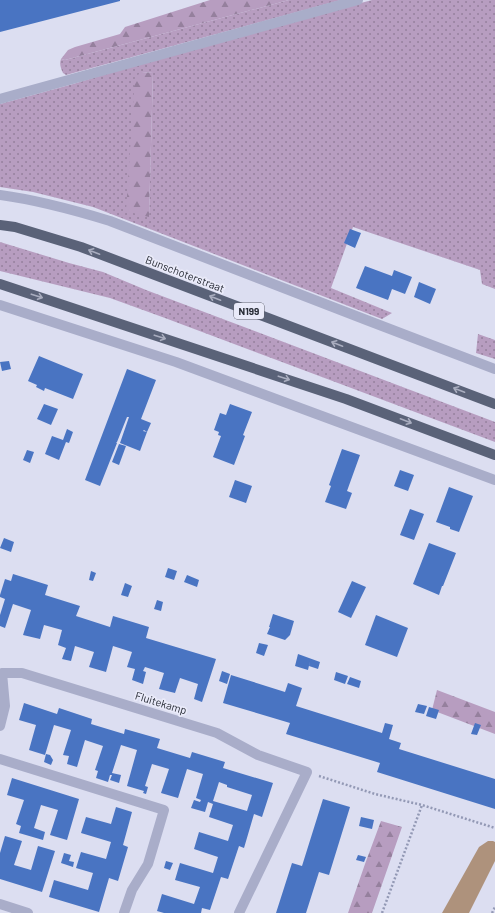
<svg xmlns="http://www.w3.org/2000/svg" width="495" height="913" viewBox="0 0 495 913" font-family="Barlow,sans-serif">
<defs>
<pattern id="grass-dots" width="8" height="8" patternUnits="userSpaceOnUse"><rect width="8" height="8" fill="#b79dc0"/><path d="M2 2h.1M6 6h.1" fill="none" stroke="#95809d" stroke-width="1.8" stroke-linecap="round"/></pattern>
<pattern id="forest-firs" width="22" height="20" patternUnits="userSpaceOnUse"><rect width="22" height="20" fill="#b79dc0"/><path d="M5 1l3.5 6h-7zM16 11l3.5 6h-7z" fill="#95809d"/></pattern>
</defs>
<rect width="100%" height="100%" fill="#dcdef1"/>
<path fill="url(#grass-dots)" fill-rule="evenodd" d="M289,0h52l-275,75 -3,-2c-2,-4 -4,-9 -2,-14l4,1z
M372,0h123v289l-13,-5 -2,-14 -127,-43 -22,61 61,25 -10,6 -289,-112 -60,-15 -33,-5v-83l73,-20 72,-22zM153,72l-4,145 -7,-144z
M0,242l69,21 34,9 43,18 349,132v20l-330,-124 -55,-20 -110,-27z
M478,334l17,6v19l-19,-6z"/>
<path fill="url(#forest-firs)" d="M210,0h79l-224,60 -4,-1 7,-9 7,-3 45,-13 5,-7z
M153,72l-4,145 -23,-6 9,-135 7,-3z
M437,690l58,22v22l-63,-24z
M381,821l21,6 -30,86h-24l17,-49z"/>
<path fill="#ae927c" d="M488,841h5l2,1v19l-26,52h-27l37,-66z"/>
<path fill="#4974c2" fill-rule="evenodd" d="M0,0h120v1l-120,31z
M350,229l11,4 -6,15 -11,-5z
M365,266l27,10 2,-6 18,7 -7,17 -13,-5 -4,11 -32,-12z
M419,282l17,7 -6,15 -16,-7z
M39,356l44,18 -10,25 -28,-11 -1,3 -8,-4 1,-2 -9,-4z
M9,361l2,8 -9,2 -2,-9z
M127,369l29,11 -15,39 10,4 -4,9 -3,-2 -1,1 4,1 -7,19 -20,-8 9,-26h-2l-10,25h-1l1,1 -17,43 -15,-6z
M44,404l14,5 -7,16 -14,-6z
M230,404l22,8 -9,23 2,1 -11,29 -21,-8 8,-21 -3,-1 1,-3 -5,-2 6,-17 6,2z
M67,429l6,3 -4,11 -3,-1 -7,18 -14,-6 7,-18 11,4z
M119,444l7,2 -7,19 -7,-3z
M342,449l18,6 -13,36 5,2 -6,16 -21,-7 6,-16 -2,-1z
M27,450l7,2 -4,11 -7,-3z
M400,470l14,5 -6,16 -14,-5z
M235,480l17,6 -6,17 -17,-6z
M449,487l24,9 -14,36 -9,-3v-2l-14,-5z
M410,509l14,5 -10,26 -14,-5z
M4,538l10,4 -3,10 -11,-4z
M429,543l27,10 -13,33h-1l-3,9 -26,-11z
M168,568l9,3 -3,9 -9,-3z
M91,571l5,2 -3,8 -4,-1z
M13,574l35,11 -3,10 35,11 -4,10 34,11 3,-11 36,11 -3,11 70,21 -14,43 -8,-3 4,-15 -18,-6 -5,15 -16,-4 5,-16 -19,-6 -2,4 3,1 -3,12 -11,-4 3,-11 -8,-2 5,-15 -19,-6 -7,26 -17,-5 5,-15 -19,-6 -4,15 -9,-2 4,-11 -8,-3 4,-15 -18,-5 -4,14 -17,-4 8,-25 -18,-6 -8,24 -5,-2v-11l5,-16 -5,-2v-2l5,-16 6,2z
M187,575l12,5 -2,7 -13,-5z
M352,581l14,6 -15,31 -13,-6z
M125,583l7,3 -4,11 -7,-2z
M157,600l6,2 -2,9 -7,-2z
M273,614l21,7 -4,14 -5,5 -18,-6 3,-7h-1z
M376,615l32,13 -11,29 -32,-12z
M259,643l9,2 -4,11 -8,-3z
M298,654l22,8 -2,7 -9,-3 1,-5 -2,9 -13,-4z
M222,671l8,3 -3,10 -8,-3z
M336,672l12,4 -3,8 -11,-4z
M231,675l54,17 3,-9 14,5 -6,18 86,27 3,-10 8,2 -4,14 12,4 -2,6 96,30v30l-118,-37 3,-9 -94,-29 4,-11 -67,-20z
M350,677l11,4 -2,7 -12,-4z
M24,703l33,11 2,-6 33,11 -1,5 33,10 1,-5 35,10 -3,9 33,10 2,-6 33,10 -2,6 50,15 -11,34 -8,-3 -10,34 -5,-2 -11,33 -7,-2 -11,33 -8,-2 -1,5h-37l-7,-2 5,-17 32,10 6,-17 -25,-7 5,-17 33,10 5,-16 -24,-8 5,-17 29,9 5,-16 -24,-8 4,-13 -5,-2 -3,10 -14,-4 3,-8 6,2 1,-2 -5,-2 7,-24 -16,-5 -9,29 -17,-5 8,-24 -17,-5 -7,22 3,1 -2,7 -3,-1 1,-2 -17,-5 10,-36 -16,-5 -9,28 9,2 -2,8 -9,-3 2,-5h-2l-2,7 -12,-4 2,-7 -3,-1 8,-24 -18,-6 -8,27 -10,-3 2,-8 -6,-1 8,-25 -17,-5 -9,30 -16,-5 7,-25 -17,-5zM219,782l8,3v2l25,8 -5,16 -34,-10z
M418,704l9,2 -3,8 -9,-2z
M429,707l10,3 -3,9 -10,-3z
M475,723l6,2 -4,10 -6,-1z
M46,754l4,1 3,5 -2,5 -7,-3z
M12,778l67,21 -12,41 -17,-5 8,-25 -17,-5 -7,23 11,4 -2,8 -24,-7 2,-7 -5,-2 8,-24 -17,-5z
M323,799l27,8 -21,68 -10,-3 -13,41h-30l16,-50 10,3z
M116,807l16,5 -9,33 5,2 -10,34 -9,-3 -10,34 -50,-15 5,-17 34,10 5,-17 -17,-5 5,-16 25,7 5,-17 -30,-9 5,-16 25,7z
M361,817l13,3 -2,9 -13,-3z
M5,836l17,5 -8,24 17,5 7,-24 17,5 -13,41 -42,-13v-26z
M64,853l7,2 -2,6 5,1 -1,5 -12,-4z
M358,855l8,2 -2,5 -8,-2z
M166,861l7,2 -3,7 -6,-2z"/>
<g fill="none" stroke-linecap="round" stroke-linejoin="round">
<path stroke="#9399b5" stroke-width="2.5" stroke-dasharray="2 2" stroke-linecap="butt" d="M319,776l56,18 47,11 73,23
M382,913l40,-108
M492,913l3,-6"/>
<path stroke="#a9adc9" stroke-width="10" d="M0,99l358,-99
M0,195c38,5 74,15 110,26l259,100 126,48
M0,305l176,57 319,118
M0,726l5,-20 -3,-33h20l195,60 41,22 49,17 -68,141
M0,759l164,51 -16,54 -16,26 -8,23
M0,904l28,9"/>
<path stroke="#5a6278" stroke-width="10" d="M0,225l15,2 66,20 414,157
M0,284l346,115 149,56"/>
</g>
<defs><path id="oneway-shaft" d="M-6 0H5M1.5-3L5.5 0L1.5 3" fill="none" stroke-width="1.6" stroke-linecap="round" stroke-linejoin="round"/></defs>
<g stroke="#a9adbf">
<use href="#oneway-shaft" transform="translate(94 252) rotate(-159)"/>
<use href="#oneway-shaft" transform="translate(37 296) rotate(18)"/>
<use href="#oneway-shaft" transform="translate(215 298) rotate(-159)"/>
<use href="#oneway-shaft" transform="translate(160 337) rotate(18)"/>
<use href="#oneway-shaft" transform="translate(337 344) rotate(-159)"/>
<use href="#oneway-shaft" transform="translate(284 378) rotate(18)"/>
<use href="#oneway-shaft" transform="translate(459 390) rotate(-159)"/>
<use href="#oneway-shaft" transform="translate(406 421) rotate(21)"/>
</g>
<g text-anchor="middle" stroke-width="3.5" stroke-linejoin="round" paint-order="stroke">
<rect fill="#e9eaf9" stroke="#626570" stroke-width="1" x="234" y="303" width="30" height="16" rx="3"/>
<g font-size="10" font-weight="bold" fill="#282c36">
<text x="249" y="315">N199</text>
</g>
<g font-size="11" fill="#282c36" stroke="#e9eaf9">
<text transform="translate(185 274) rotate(21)" y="4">Bunschoterstraat</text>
<text transform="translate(161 703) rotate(17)" y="4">Fluitekamp</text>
</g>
</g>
</svg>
